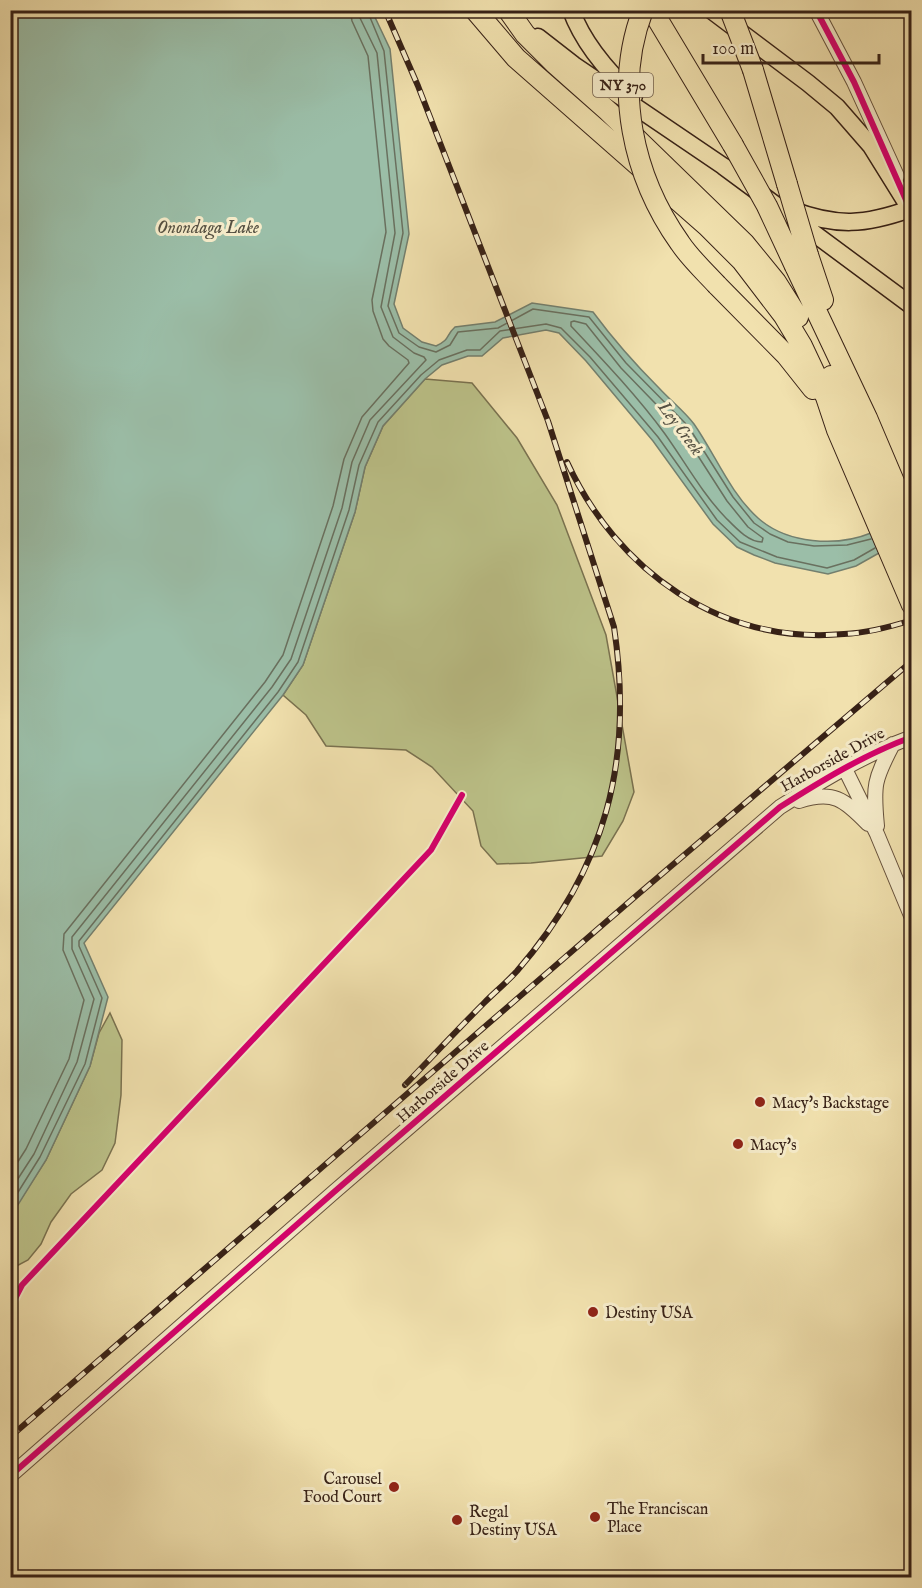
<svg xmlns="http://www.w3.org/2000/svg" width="922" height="1588" viewBox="0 0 922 1588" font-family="'IM FELL English',serif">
<rect width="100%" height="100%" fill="#f1e1ae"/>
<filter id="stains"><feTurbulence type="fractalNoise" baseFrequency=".00333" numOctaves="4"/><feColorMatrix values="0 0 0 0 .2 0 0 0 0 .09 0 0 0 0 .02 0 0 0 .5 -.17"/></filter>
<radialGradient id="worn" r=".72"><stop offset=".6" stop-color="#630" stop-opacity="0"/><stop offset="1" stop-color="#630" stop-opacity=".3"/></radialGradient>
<path fill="#bcc289" stroke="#7a7250" stroke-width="1.5" d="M425,379l47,4 45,55 40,67 49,130 28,157 -11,29 -21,35 -71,7 -34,1 -16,-18 -8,-35 -41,-44 -26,-17 -80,-4 -20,-31 -23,-20 20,-30 52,-153 10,-45 18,-41z
M110,1013l12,27 -1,55 -6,48 -13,27 -31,24 -20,28 -10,22 -13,16 -17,9 -1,-53 36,-56 44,-94 9,-33z"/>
<path fill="#9bbea8" stroke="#737f6e" stroke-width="1.5" d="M11,11h361l18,38 19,185 -15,70 9,24 19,14 14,4c15,-7 9,-10 19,-19l40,-5 37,-19 61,9c20,27 42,52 66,76 11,12 25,23 35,36 21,30 36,69 64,94 29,26 79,29 113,15 14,-6 27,-15 40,-22v24l-55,31 -28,8 -53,-11 -21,-8 -17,-8 -24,-23 -60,-83 -67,-80 -27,-28 -13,-3 -43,8 -21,18h-14l-26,9 -17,14 -42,47 -18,41 -10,45 -52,153 -20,30 -199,248 24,54 -18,69 -44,94 -35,56z"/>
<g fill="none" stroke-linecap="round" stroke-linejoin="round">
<path stroke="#69705f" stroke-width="1.5" d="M367,10l17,41 19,182 -15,73 11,27 20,14 17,5 14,-7 8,-13 40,-4 35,-19 56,8 37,46 62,63 45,71 21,26 16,11 18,8 26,4 33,-1 24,-6
M574,321l12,3 35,44 61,63 45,70 21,26 15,11 -1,4c-14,0 -27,-15 -37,-25 -23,-24 -40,-55 -60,-83 -27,-37 -62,-74 -94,-108v-4z
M10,1174l16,-25 43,-90 15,-59 -21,-50 1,-16 201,-252 18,-27 50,-149 11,-47 18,-42 47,-54 -1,-3 -19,-14 -6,-7 -10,-28 -1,-11 14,-68 -18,-176 -16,-35 -2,-11
M10,1191l24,-37 43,-92 17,-63 -22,-50v-12l200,-250 19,-28 51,-151 10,-46 18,-42 56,-60 -2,-3 -10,-4 -21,-16 -12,-30 14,-74 -18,-180 -17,-35 -1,-8
M10,1205l30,-48 45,-93 17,-66 -23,-52v-5l199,-249 20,-30 51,-152 10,-45 19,-43 43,-47 18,-15 28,-10h13l20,-19 46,-7 15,4 29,29 68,80 59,83 23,22 37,15 50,11 27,-8 21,-12"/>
<g stroke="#66513c" stroke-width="16">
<path id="minor" d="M816,10l38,72 43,94
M845,769l32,65 35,84
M799,801c34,-11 45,-2 69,23
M877,826c-4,-41 -3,-46 16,-82
M912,1118v63
M10,1476l324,-284 446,-385c41,-26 85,-53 132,-70"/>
</g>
<g stroke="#372116" stroke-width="19">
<path id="major" d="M571,10c12,33 38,63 63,86
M711,10l97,73 29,24 34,39 41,66
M538,37l36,28 149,101 189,140
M792,210c45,17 73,15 118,-1"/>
</g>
<g stroke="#372116" stroke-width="22">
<path id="highway" d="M475,10l41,48 191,168 35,35 42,55 18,30 24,51 11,33 75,175
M508,10l17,24 29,29 54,48 137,133 31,38 22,35
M652,10l81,135
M753,70l34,114
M808,255l15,45
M795,266l72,152 45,106
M717,285l69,70 27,34
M831,376l81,190"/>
</g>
<use href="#minor" stroke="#f6ecca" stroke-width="14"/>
<use href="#major" stroke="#f1e1ae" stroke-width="16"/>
<use href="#highway" stroke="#f1e1ae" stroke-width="20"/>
<g stroke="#372116" stroke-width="6">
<path id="rail" d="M385,10l33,76 130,335 66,206c20,134 -8,241 -97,344 -10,11 -22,21 -33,32 -27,27 -53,55 -79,82
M567,462c50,109 154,183 277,172 22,-1 46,-7 68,-14
M10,1437l626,-541 276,-235"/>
</g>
<use href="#rail" stroke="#f6ecca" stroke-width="4" stroke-dasharray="11" stroke-linecap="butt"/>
<g stroke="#372116" stroke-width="22" stroke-linecap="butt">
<path id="highway-bridge" d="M643,10c-30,78 -10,167 37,233 10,15 24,28 37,42
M730,10l23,60
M733,145l34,61 28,60
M787,184l21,71"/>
</g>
<use href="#highway-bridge" stroke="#f1e1ae" stroke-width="20"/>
<g stroke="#f6ecca" stroke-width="10">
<path id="cycleway" d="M816,10l38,72 56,127
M10,1308l12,-23 409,-435 31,-55
M10,1476l324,-284 446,-385c41,-26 85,-53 132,-70"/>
</g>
<use href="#cycleway" stroke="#d6006c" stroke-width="6"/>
</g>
<g fill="#8f2418" stroke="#f6ecca" stroke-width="2">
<circle cx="760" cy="1102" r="6"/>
<circle cx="738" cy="1144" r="6"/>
<circle cx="593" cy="1312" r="6"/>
<circle cx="394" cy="1487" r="6"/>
<circle cx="595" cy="1517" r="6"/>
<circle cx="457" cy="1520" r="6"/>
</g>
<g text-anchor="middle" stroke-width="6" stroke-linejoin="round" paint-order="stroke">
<rect fill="#f6ecca" stroke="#705e4c" stroke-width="1.5" x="593" y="73" width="60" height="24" rx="4.5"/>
<g font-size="15" font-weight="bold" fill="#372116">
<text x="623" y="90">NY 370</text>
</g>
<g font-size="16" fill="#372116" stroke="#f6ecca">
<text transform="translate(832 759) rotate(-29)" y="6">Harborside Drive</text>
<text transform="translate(442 1081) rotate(-41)" y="6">Harborside Drive</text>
</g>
<g font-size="16" fill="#372116" stroke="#f6ecca" text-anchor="start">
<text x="772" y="1108">Macy's Backstage</text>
<text x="750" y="1150">Macy's</text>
<text x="605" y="1318">Destiny USA</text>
<text x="382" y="1484" text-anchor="end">Carousel<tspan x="382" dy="18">Food Court</tspan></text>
<text x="607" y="1514">The Franciscan<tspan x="607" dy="18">Place</tspan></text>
<text x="469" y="1517">Regal<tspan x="469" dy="18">Destiny USA</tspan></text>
</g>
<g font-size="18" font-style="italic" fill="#555042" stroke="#f6ecca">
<text x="208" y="233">Onondaga Lake</text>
<text transform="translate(681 428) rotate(53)" y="6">Ley Creek</text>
</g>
</g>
<rect width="922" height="1588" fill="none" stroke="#f1e1ae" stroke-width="36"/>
<rect x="12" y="12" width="898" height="1564" fill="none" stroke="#372116" stroke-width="3"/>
<rect x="18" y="18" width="886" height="1552" fill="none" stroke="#372116" stroke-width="1.5"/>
<path d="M703 54v9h176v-9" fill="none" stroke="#372116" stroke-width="3"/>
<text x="712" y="54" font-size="18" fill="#372116" stroke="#f6ecca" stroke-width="4.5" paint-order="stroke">100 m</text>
<rect width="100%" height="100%" filter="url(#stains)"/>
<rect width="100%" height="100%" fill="url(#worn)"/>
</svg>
